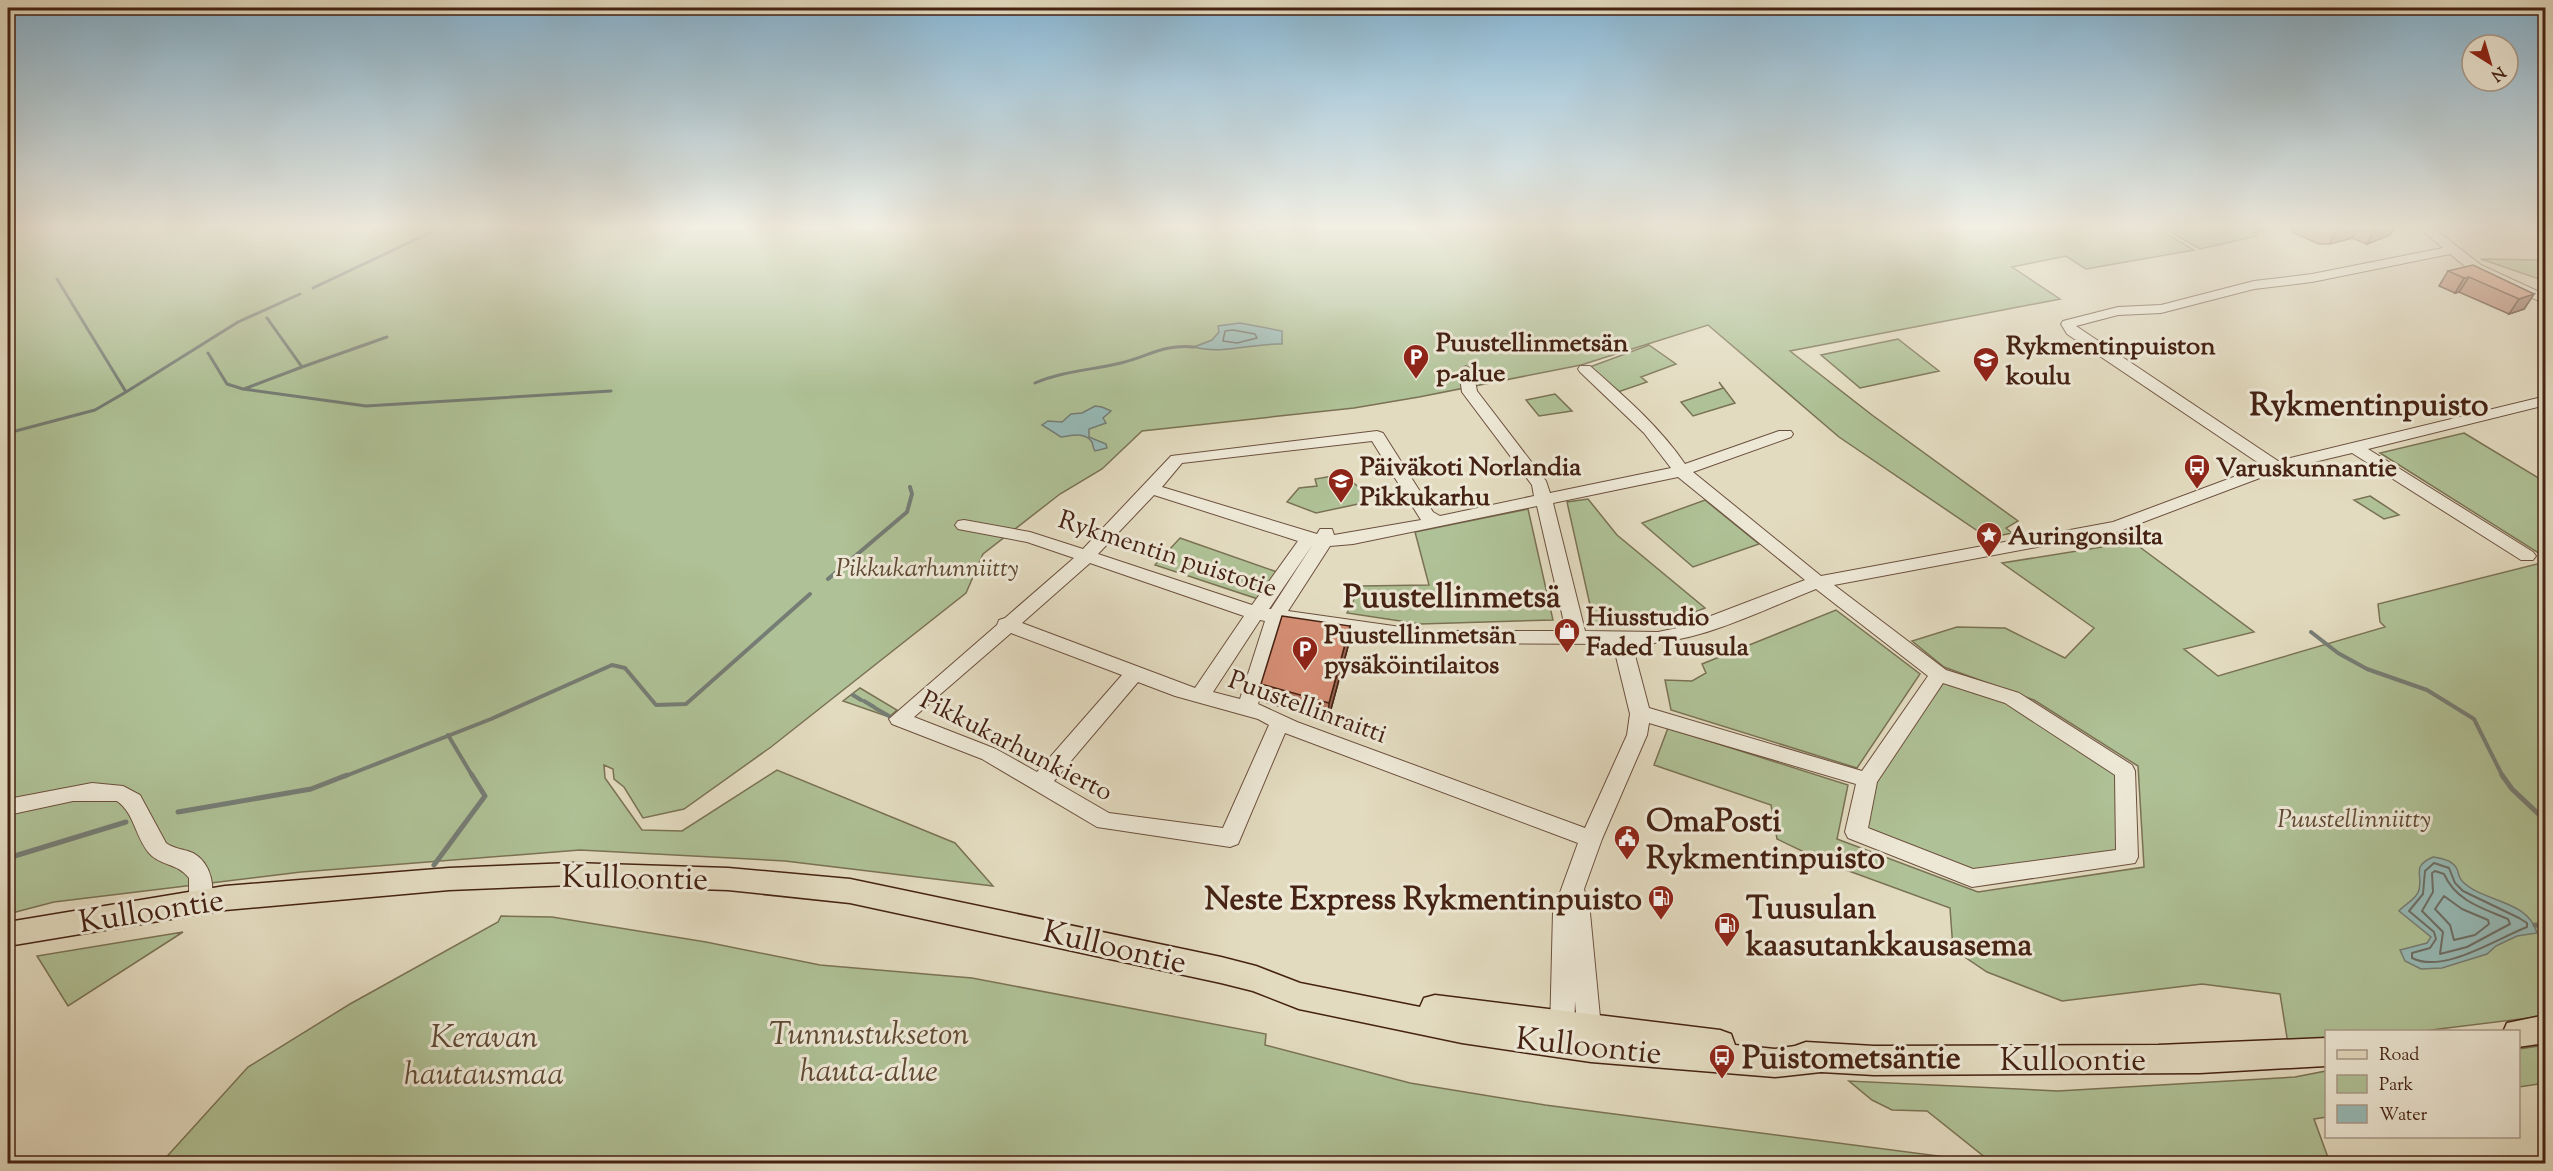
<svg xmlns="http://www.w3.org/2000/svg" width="2553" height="1171" viewBox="0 0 2553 1171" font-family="'Sorts Mill Goudy',serif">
<rect width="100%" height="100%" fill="#e3dbc0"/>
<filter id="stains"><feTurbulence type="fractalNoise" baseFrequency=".00333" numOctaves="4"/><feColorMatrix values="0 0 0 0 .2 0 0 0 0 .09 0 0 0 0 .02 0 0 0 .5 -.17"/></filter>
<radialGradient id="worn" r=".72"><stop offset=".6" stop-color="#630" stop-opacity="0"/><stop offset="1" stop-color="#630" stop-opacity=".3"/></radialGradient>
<path fill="#afc196" stroke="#7a7254" stroke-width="1.5" d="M8,227h2147l39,23 -108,19 -20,-13 -54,11 48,32 -270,52 82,64 146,106 -12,7 6,5 -24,5 -149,-101 -131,-112 -127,40 -162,32 -65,11 -212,23 -40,38 -42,25 -77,60 -17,39 -195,154 -87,62 -41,9 -19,-31 -10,-8 -1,-10 -9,-4 1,13 37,52 40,1 95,-61 178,73 38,43 -208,-25 -205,-11 -279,22 -247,30 -46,12z
M2162,227h102l-2,1 2,2 -11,3 4,3 -57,13z
M2481,259l61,1 3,3v18z
M1898,339l41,32 -79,17 -39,-33z
M1649,345l27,19 -35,13 6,5 -29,10 -31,-24z
M1719,382l16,21 -42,13 -12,-14 42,-14z
M1555,394l17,17 -33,5 -13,-16z
M2464,433l81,49v75l-165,-104z
M1344,474l22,20 -8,10 -42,9 -29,-11 12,-14 18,-2 -2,-7z
M2370,496l29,19 -15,4 -30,-19z
M1588,499l29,36 88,73 -38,15 -15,-5 -58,5 -27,-121z
M1705,500l54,44 -66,23 -51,-44z
M1528,509l25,111 -133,4 -73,-11 14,-27 68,-1 -14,-53z
M1180,538l97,34 -19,27 -103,-34z
M2133,542l121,90 -70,17 34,27 167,-49 -5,-5 -2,-18 167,-42v454l-122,15 -97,1v8l-38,4 -8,-50 -78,-10 -140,17 -75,-29 -34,-23 -3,-41 -123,-45 -50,-24 -6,-34 -117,-40 14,-37 180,57 -11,54 141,53 166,-25 -6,-101 -104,-66 -90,-33 -32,-26 45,-14 48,1 60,30 29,-30 -92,-65z
M1836,610l84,64 -63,94 -186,-58 -6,-30 27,1 14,-8 -4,-9z
M1944,682l69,21 103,67 3,83 -150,17 -105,-42 10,-46z
M860,688l37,22 -8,7 -46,-16z
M501,916l51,1 154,25 114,23 152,13 294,56 -1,11 145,38 135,22 447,58 -65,-52 -35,-1 -20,-10 -23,-19 209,10 237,-14 31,-6v46l-12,2 16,44h-2169l87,-96 102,-63 148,-82z
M183,932l-115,74 -31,-50z
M2545,1045v38l-26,4v-38z"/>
<path fill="#96bab7" stroke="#767d75" stroke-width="1.5" d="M1240,323l42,8v13c-29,-1 -59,11 -88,3l18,-7 7,-8 -1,-6z
M1095,406l7,1 9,4 -8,7 3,5 -17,6v8l17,7 1,4 -12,3c-2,-2 -2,-6 -3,-9 -7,-11 -22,-6 -31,-5l-19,-12 6,-4 14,1 9,-8 11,-1z
M2433,857c8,1 20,3 24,12 2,4 1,8 5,12 21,22 66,18 75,52l-20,3 -21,10 -9,8 -45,14 -21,1 -16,-8 -5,-11 27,-7 4,-6 -32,-26c6,-7 18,-12 20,-21 4,-17 -8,-23 14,-33z"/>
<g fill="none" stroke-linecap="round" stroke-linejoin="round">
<path stroke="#6e6e65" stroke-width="1.5" d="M1233,330l22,4 2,4 -20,5 -14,-2 2,-10z"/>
<path stroke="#6e6e65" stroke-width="2" d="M2434,863l15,5 6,15 8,8 56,27 8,5v4c-31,12 -83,47 -115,31v-5l18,-5 6,-9 -2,-7 -25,-21 14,-17 2,-23z
M2435,871l9,3c12,27 38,34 64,45l2,5 -43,23 -27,7 3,-22 -21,-21 11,-19 -1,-19z
M2444,896l18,13 26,11 1,4 -14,11 -21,5 -4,-15 -15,-16z"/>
<path stroke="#767d75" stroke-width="3" d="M313,288l129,-61
M267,318l35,49 85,-30
M208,353l19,31 16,5 123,17 245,-15
M1035,383c27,-12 57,-13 86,-20 28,-7 43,-19 73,-16
M244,389l58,-22
M126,392l112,-70 62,-28
M8,433l87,-23 31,-18 -69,-113"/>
<path stroke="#767d75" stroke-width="4" d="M828,579l79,-67 5,-18 -2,-7
M2311,632l27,21 29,16 60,21 47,29 29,58
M853,695l8,5
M864,701l10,6
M875,708l14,8
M448,735l25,42
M343,777l148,-58 121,-54 13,3 31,37 30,-1 124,-110"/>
<path stroke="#767d75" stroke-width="5" d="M2502,775l10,14 34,32
M178,812l133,-23 36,-14
M8,858l118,-36
M434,865l51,-69 -13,-21
M2535,925l11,1"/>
<g stroke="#6c503e" stroke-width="2">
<path id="minor" d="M2418,227h14l49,38 65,30v9l-75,-33 -21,-17 -138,28 -58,7 -93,24 -43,2 -42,11 202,135 268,-65v9l-178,44 165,103 3,4 -3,4h-12l-169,-107 -71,17 -164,62 -283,53 112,85 73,23 113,72 3,6 3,86 -3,6 -163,24 -124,-49 -3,-6 11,-48 -207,-61 -2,12 -45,104 -18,50 6,24 12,125 -3,8 -9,3 -9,-3 -3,-8 -3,-37 -1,32 -3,8 -9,3 -9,-3 -3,-8 3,-121 25,-69 -293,-110 -47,111 -8,3 -133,-20 -115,-68 -90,-35 -3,-5 108,-94 2,-5 6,-2 69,-60 -47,-16 -69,-13 -3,-4 3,-4 6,-1 66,12 53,17 88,-93 206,-25 6,2 50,79 7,4 94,-20 -2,-11 -70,-93 -3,-22 7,-4 7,4 4,21 69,90 4,12 121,-25 -27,-35 -64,-61 -2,-3 2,-3h10c34,30 69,60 95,98l94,-33h12l2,3 -2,3 -98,35 128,104 292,-54 150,-56 -196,-132 -6,-10 2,-3 55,-14 43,-2 93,-24 58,-7 131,-26zM1372,441l49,79 -87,15 -2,-6h-12l-3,5 -155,-47 20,-24zM1678,477l127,103 -123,47 -24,5 -73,-1 -32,-128zM1154,495l144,46 -46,64 -154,-51zM1537,506l29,125h-137l-141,-20 42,-65 23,-2zM1313,544l-42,65h-2zM1090,563l154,53 -49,72 -173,-65zM1816,589l112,87 -66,95 -213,-63 -17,-64c65,1 125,-32 184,-55zM1260,620l5,1 -25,78 -27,-7zM1283,623l146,20 184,1 17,70 -3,21 -42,93 -288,-106 -39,-18zM1011,633l111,42 -85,97 -41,-23 -82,-32zM1138,682l37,14 83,23 11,6 -46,103 -114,-15 -55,-32zM1943,683l62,20 110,72 1,75 -143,19 -105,-41 9,-46z
M92,783l31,3 17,9 26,48c8,6 18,6 27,10 19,10 24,38 15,56l-8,2 -8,-2 -3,-7v-24c-11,-15 -29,-12 -40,-25 -14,-16 -14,-39 -32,-52h-44l-65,14v-16z"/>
</g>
<g stroke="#452213" stroke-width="3">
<path id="major" d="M572,863l156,5 122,11 371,78 35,9 44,17 120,24 4,-9 11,-3 285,35 11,4 4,11 40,4 20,-3 11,-4 68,4 284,-1 168,-7v28l-126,7 -326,2 -53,-3 -46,5 -184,-15 -129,-19 -163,-34 -46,-18 -32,-8 -371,-80 -122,-13 -156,-5 -123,5 -224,20 -217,36v-24l217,-36 224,-18z
M2546,1015v28l-28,4v-15h-15l4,-9z"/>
</g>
<use href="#minor" fill="#ede8d6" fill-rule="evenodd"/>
<use href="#major" fill="#e3dbc0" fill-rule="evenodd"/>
</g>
<path fill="#b77a64" stroke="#452213" stroke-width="1.5" d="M2294,227h101l-5,8 -23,9 -15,-6 -23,6h-10l-27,-12z
M2448,271l86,23 -10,15 -15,5 -50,-22 -4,1 -16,-7z
M1350,626l-1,17 -21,77 -67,-19v-17z"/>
<path fill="#956351" stroke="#452213" stroke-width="1.5" d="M2338,227h20l-6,11 -23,6z
M2376,227h19l-5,8 -23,9z
M2469,277l-10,15 -4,1 9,-15z
M2534,294l-10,15 -15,5 10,-15z
M1350,626l-1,17 -21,77 1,-17z"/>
<path fill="#d58e74" stroke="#452213" stroke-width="1.5" d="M2473,265l61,29 -15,5 -50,-22 -5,1 -16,-7z
M1282,616l68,10 -21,77 -68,-19z"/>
<linearGradient id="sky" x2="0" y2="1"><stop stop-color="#87b6d4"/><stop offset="0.58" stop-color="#f2efe3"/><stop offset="1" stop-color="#f2efe3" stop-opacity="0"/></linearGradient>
<rect width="2553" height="391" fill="url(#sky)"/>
<defs>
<g id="parking-pin" transform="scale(1.35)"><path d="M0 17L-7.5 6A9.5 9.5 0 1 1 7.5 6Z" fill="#8f2418" stroke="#ede8d6"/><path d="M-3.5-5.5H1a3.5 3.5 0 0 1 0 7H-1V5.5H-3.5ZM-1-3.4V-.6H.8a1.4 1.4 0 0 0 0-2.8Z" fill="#fff"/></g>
<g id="school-pin" transform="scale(1.35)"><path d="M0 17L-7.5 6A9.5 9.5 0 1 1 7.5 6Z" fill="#8f2418" stroke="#ede8d6"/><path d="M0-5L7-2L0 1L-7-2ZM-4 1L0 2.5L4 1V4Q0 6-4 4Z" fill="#fff"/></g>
<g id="bus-pin" transform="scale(1.35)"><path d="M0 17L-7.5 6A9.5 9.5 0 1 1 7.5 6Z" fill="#8f2418" stroke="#ede8d6"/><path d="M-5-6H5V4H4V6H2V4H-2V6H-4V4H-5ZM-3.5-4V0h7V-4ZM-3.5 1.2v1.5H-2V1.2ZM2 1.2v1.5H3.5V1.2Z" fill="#fff"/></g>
<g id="sight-pin" transform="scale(1.35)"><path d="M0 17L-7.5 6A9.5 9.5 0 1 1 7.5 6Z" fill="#8f2418" stroke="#ede8d6"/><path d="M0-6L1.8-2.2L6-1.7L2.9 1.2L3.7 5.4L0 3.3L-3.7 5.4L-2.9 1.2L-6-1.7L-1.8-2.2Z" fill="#fff"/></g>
<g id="shop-pin" transform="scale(1.35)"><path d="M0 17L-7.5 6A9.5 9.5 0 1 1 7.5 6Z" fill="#8f2418" stroke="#ede8d6"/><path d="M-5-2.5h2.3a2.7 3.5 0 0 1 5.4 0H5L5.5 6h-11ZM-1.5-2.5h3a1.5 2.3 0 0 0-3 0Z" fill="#fff"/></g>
<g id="civic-pin" transform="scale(1.35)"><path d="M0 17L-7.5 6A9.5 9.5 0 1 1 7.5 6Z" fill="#8f2418" stroke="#ede8d6"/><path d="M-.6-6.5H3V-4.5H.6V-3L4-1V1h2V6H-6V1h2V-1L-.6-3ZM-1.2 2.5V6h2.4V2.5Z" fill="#fff"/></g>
<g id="fuel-pin" transform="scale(1.35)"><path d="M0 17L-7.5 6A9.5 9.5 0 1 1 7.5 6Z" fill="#8f2418" stroke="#ede8d6"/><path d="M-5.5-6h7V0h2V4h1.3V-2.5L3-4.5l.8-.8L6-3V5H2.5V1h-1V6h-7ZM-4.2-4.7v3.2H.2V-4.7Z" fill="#fff"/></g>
</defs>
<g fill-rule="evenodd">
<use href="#parking-pin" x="1416" y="357"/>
<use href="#school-pin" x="1986" y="360"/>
<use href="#bus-pin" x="2197" y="467"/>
<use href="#school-pin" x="1341" y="481"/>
<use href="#sight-pin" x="1989" y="535"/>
<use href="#shop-pin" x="1567" y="631"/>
<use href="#parking-pin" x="1305" y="649"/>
<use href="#civic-pin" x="1627" y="838"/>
<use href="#fuel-pin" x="1661" y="898"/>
<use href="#fuel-pin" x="1727" y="925"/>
<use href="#bus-pin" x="1722" y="1057"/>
</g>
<g text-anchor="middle" stroke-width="6" stroke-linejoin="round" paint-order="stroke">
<g font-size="26" font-weight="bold" fill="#452213" stroke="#ede8d6" text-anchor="start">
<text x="1436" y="351">Puustellinmetsän<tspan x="1436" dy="30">p-alue</tspan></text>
<text x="2006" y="354">Rykmentinpuiston<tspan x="2006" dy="30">koulu</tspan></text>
<text x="1360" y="475">Päiväkoti Norlandia<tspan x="1360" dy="30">Pikkukarhu</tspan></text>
<text x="2216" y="476">Varuskunnantie</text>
<text x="2008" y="544">Auringonsilta</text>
<text x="1586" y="625">Hiusstudio<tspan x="1586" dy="30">Faded Tuusula</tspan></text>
<text x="1324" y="643">Puustellinmetsän<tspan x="1324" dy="30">pysäköintilaitos</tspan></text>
</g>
<g font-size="26" fill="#452213" stroke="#ede8d6">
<text transform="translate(1168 553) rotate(18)" y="9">Rykmentin puistotie</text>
<text transform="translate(1308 706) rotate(20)" y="9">Puustellinraitti</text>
<text transform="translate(1017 745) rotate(27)" y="9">Pikkukarhunkierto</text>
</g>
<g font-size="26" font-style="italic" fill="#604a34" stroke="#ede8d6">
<text x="927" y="576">Pikkukarhunniitty</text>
<text x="2354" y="827">Puustellinniitty</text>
</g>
<g font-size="32" font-weight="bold" fill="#452213" stroke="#ede8d6">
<text x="2369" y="415">Rykmentinpuisto</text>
<text x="1452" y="607">Puustellinmetsä</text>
</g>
<g font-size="32" font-weight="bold" fill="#452213" stroke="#ede8d6" text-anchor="start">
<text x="1646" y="831">OmaPosti<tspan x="1646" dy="37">Rykmentinpuisto</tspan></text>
<text x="1642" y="909" text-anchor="end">Neste Express Rykmentinpuisto</text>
<text x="1746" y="918">Tuusulan<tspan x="1746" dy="37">kaasutankkausasema</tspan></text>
<text x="1742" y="1068">Puistometsäntie</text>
</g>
<g font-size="32" fill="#452213" stroke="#ede8d6">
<text transform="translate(635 877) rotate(1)" y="11">Kulloontie</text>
<text transform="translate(151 910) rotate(-9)" y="11">Kulloontie</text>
<text transform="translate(1115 946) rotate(13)" y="11">Kulloontie</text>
<text transform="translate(1589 1045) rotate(6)" y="11">Kulloontie</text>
<text x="2073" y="1070">Kulloontie</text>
</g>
<g font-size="32" font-style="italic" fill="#604a34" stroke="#ede8d6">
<text x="869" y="1044">Tunnustukseton<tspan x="869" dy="37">hauta-alue</tspan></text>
<text x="484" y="1047">Keravan<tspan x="484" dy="37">hautausmaa</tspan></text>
</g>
</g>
<rect width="2553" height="1171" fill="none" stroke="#e3dbc0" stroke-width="30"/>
<rect x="9" y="9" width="2535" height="1153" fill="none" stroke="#452213" stroke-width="3"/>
<rect x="15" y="15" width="2523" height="1141" fill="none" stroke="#452213" stroke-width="1.5"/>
<rect x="2325" y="1030" width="195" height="108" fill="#ede8d6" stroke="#aa9988" stroke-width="1.5"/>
<rect x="2337" y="1050" width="30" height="9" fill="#e3dbc0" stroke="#aa9988" stroke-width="1.5"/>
<text x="2379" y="1060" font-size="18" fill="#452213">Road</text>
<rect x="2337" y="1075" width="30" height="18" fill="#afc196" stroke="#aa9988" stroke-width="1.5"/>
<text x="2379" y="1090" font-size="18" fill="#452213">Park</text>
<rect x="2337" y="1105" width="30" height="18" fill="#96bab7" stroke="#aa9988" stroke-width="1.5"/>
<text x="2379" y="1120" font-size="18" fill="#452213">Water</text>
<g transform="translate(2490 63) rotate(143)"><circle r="28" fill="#ede8d6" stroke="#aa9988" stroke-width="1.5"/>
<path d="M0-4.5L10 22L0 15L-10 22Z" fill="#8f2418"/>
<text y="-9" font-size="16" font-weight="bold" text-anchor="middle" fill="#452213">N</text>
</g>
<rect width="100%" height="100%" filter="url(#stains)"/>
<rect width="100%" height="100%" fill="url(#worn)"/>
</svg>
